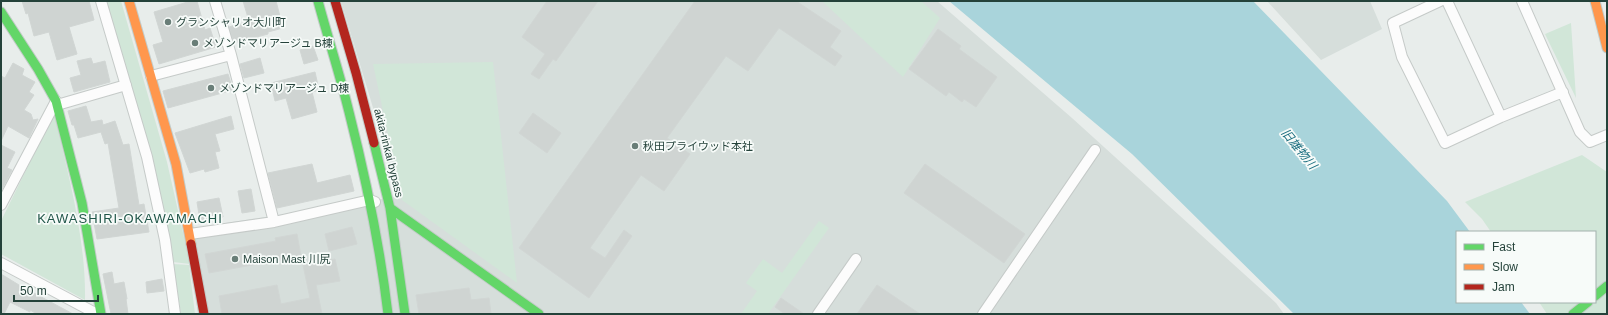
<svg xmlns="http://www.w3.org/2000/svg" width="1608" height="315" viewBox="0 0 1608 315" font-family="Helvetica,'Noto Sans JP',sans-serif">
<rect width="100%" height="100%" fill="#e8edeb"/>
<path fill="#d6dedb" d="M341,1h596l135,117 204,185 8,11h-1086l-11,-85 207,-32 1,-16z
M1267,1h103l12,28 -61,31z"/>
<path fill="#d1e6d8" d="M103,1h18l46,161 23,102 -17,-2z
M822,1h99l19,17 -37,59z
M1571,23l5,75 -31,-64z
M493,62l24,221 -115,-83 -29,-136z
M54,113c14,61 32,125 31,187l-84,-46v-33z
M1582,155l25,17v142h-60l-8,-12h56v-70h-104l-9,-13 -17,-17z
M819,221l10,7 -61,86h-27l16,-23 -11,-8 17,-24 19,14z
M173,264l16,1 6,49h-14z"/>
<path fill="#a9d4db" d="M949,1h304l194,200 23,31h-13v70h64l9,12h-236l-162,-160z"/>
<path fill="#cfd4d2" stroke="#d1d6d4" d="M22,1h67l5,19 -25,7 8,27 -20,6 -8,-28 -15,4 -6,-23 -2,1z
M191,1h6l8,29 5,-2 6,19 -57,17 -6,-19 10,-3 -9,-30z
M243,1h33l7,27 -15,4v2l-34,9 -5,-16 20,-6z
M547,1h51l-42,60 -3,-2 -14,20 -8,-5 14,-20 -23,-17z
M695,1h101l45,30 -11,16 12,9 -7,10 -56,-38 -31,43 -22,-15 -59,82 23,16 -26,37 -23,-16 -51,73 15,10 19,-28 8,6 -43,62 -70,-50z
M938,29l23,17 -2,3 38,28 -21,30 -12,-8 -2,3 -13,-10 -3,4 -37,-27z
M313,46l5,14 -14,4 -4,-14z
M91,58l2,6 12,-3 5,21 -36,10 -4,-14 11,-3 -4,-14z
M260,58l4,15 -20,5 -4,-14z
M13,63l11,6 -2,6 13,7 -6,10 5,3 -10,15 7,4 2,6 5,-1 -9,19 -21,-12 -7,15v-65l4,2z
M315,72l4,18 -7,2 5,20 -25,7 -6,-21 -11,3 -4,-18z
M228,74l5,16 -65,18 -5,-17z
M86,106l5,16 11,-2 1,5 12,-4 8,24 6,-1 10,61 5,-1 5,28 -52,7 -5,-27 27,-4 -11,-65 -3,1 -4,-12 -23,6 -4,-13h-2l-4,-14z
M533,113l28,20 -14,20 -28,-20z
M231,116l3,13 -19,5 5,17 -5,1 4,16 -14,4 -1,-3 -14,4 -15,-40z
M1,145l14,7 -8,16 5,2 -11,21z
M312,164l5,19 33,-8 4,16 -77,17 -9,-35z
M925,164l100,70 -21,29 -100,-70z
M251,189l4,22 -13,2 -4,-22z
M219,198l4,19 -23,4 -3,-19z
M352,227l5,17 -28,7 -4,-17z
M297,234l4,22 -92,17 -4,-19 71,-13 -1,-3z
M335,259l5,22 -24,4 6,29h-100l-3,-18 58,-11 4,19 29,-6 -7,-33z
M112,272l2,12 10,-2 3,17h-1l2,15h-17l-8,-40z
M1,274l18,11 54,29h-36l-7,-4v2l-20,-10 -6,12h-3z
M162,279l2,12 -17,2 -1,-11z
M877,285l43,29h-63z
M469,288l2,12 18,-2 2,16h-72l-3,-19z
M781,298l23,16h-19l-10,-7z"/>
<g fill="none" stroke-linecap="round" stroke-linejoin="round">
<g stroke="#c5cac8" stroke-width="12">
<path id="street" d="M101,1l46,156 18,83 10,74
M215,1l16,54 43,167
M1440,1l-47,22 9,34 43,86 56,-26 62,-25
M1447,1l54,116
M1522,1l58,131 10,10 17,-7
M151,76l80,-21
M57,105l69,-20
M1,205l55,-104
M190,234l84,-12 96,-22 5,2
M1,263l96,51
M818,314l38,-55
M983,314l112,-164"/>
</g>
<g stroke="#c3cbc8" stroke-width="11">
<path id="fast" d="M318,1c10,37 22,74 31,111 17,67 31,134 39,202
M1,12l37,57 18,32 26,102 19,111
M374,143l16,65 15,106
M390,208l149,106
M1595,296l12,-10
M1573,314l15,-12"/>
</g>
<g stroke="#c3cbc8" stroke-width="11">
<path id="slow" d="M129,1l47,163 15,80
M1595,1l12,47"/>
</g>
<g stroke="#c3cbc8" stroke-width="11">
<path id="jam" d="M335,1l21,72 18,70
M191,244l13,70"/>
</g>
<use href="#street" stroke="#fcfcfc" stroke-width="10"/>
<use href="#fast" stroke="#63d668" stroke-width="9"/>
<use href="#slow" stroke="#ff974d" stroke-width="9"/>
<use href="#jam" stroke="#b3261e" stroke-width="9"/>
</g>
<g fill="#697e78" stroke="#f7fbf9" stroke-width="1.5">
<circle cx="168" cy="22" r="4"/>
<circle cx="195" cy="43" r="4"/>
<circle cx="211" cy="88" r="4"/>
<circle cx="635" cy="146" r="4"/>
<circle cx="235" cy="259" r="4"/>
</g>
<g text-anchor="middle" stroke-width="3.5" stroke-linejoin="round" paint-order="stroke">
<g font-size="11" fill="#24423a" stroke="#f7fbf9" text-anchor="start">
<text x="176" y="26">グランシャリオ大川町</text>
<text x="203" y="47">メゾンドマリアージュ B棟</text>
<text x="219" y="92">メゾンドマリアージュ D棟</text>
<text x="643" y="150">秋田プライウッド本社</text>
<text x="243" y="263">Maison Mast 川尻</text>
</g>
<g font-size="11" fill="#24423a" stroke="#f7fbf9">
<text transform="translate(389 153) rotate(76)" y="4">akita-rinkai bypass</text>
</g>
<g font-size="12" font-style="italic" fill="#1c6f80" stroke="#f7fbf9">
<text transform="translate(1299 149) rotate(51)" y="4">旧雄物川</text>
</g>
<g font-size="13" letter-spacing="1" fill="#1f5548" stroke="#f7fbf9">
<text x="130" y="223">KAWASHIRI-OKAWAMACHI</text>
</g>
</g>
<rect width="1608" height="315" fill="none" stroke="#24423a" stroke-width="4"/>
<rect x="1456" y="231" width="140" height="72" fill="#f7fbf9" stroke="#a3b1ad"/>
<rect x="1464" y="244" width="20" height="6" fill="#63d668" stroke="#a3b1ad"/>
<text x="1492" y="251" font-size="12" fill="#24423a">Fast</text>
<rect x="1464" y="264" width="20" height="6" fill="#ff974d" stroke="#a3b1ad"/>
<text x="1492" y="271" font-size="12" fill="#24423a">Slow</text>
<rect x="1464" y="284" width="20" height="6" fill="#b3261e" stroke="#a3b1ad"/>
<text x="1492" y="291" font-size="12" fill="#24423a">Jam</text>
<path d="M14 295v6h84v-6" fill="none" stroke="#24423a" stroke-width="2"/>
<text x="20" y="295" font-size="12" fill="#24423a" stroke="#f7fbf9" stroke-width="3" paint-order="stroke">50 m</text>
</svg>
